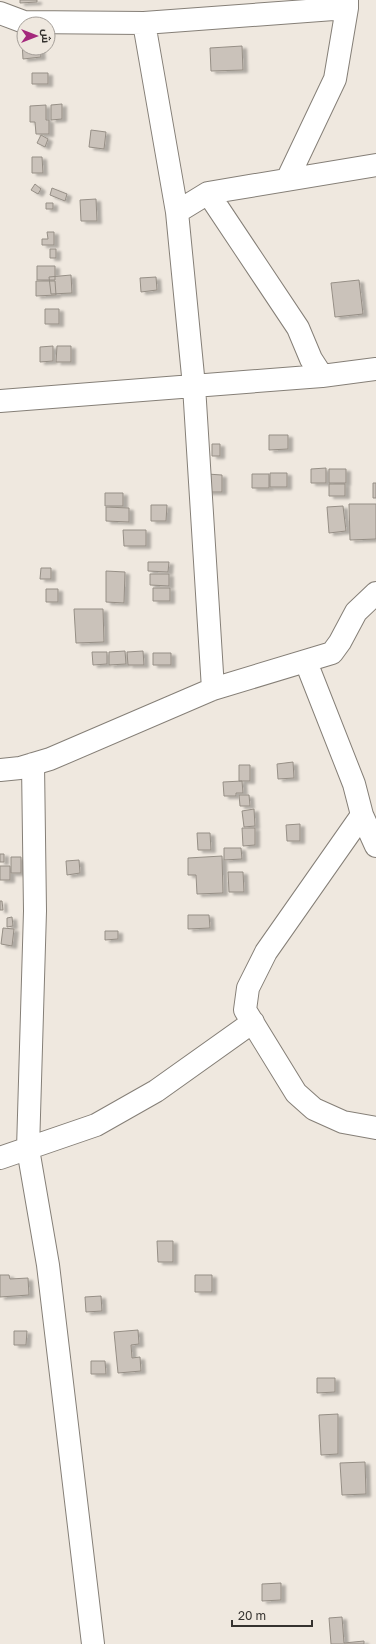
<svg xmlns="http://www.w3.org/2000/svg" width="376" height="1644" viewBox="0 0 376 1644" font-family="'Golos Text',Cairo,sans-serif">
<defs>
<filter id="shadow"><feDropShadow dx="4.5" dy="2.5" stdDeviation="1" flood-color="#0004"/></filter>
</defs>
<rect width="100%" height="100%" fill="#efe8df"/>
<path fill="#cac2ba" stroke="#968f86" filter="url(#shadow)" d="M20,0h17v2l-17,1z
M22,43h2v5h16l1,9 -18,2z
M242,46l1,24 -32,1 -1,-23z
M32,73h16v11h-16z
M62,104v15l-11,1v-15z
M46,105v15h3v14h-13l-1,-12h-5v-16z
M91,130l15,2 -2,17 -15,-2z
M41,135l7,4 -3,8 -8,-4z
M32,157h10l1,16h-11z
M35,184l6,5 -3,5 -7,-4z
M52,188l15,6 -2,7 -15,-6z
M96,199l1,22h-16l-1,-21z
M46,203h7v6h-7z
M47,232h7v13h-12v-6h6z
M50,249h6v9h-6z
M37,266h18v14h-18z
M71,275l1,18 -21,1 -2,-17z
M156,277l1,13 -16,2 -1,-14z
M359,280l4,34 -28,3 -4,-34z
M36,281h19l1,14 -20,1z
M45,309h14v15h-14z
M53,346v15l-13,1v-15z
M57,346h14v16h-15z
M269,435h19v14l-19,1z
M212,444h8v12h-8z
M326,468v15h-15v-14z
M329,469h17v14h-17z
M270,473h17v14h-17z
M207,474l15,1v17h-15z
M252,474h17v14h-17z
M373,483h3v15h-3z
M329,484h16v12h-16z
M105,493h18v13h-18z
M349,504h27v35l-26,1z
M151,505h16l-1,16h-15z
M343,506l3,25 -17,2 -2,-26z
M106,507l23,1v14l-23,-1z
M123,530h23v16h-22z
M148,562h21l-1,10 -20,-1z
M41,568h10v11h-11z
M106,571l19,1 -1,31 -18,-1z
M150,574h19v12l-19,-1z
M153,588h17v13h-17z
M46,589h12v13h-12z
M74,609h29l1,33 -28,1z
M125,651l1,13 -17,1v-13z
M143,651l1,14h-16l-1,-13z
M92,652h15v12l-14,1z
M153,653h18v12h-18z
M293,762l1,16 -16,1 -1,-15z
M239,765h11v16h-11z
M242,781l1,12h-7v3h-12l-1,-14z
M239,795h10l1,11h-10z
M254,809l1,17 -11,1 -2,-16z
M300,824v17h-13l-1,-16z
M242,828h13v17l-12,1z
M197,833h13l1,17h-13z
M224,848h17l1,11 -18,1z
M0,854h4v8h-4z
M222,856l1,37 -26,1 -1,-19h-8v-17z
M11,857h10v16h-10z
M79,860l1,13 -13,2 -1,-14z
M0,866h10v14h-10z
M228,872h15l1,20h-15z
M0,901h2l1,9h-3z
M188,915h21l1,13 -22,1z
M12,917l1,9 -6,1v-9z
M3,928l11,1 -2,17 -11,-2z
M105,931h13v8l-13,1z
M157,1241h16v21h-15z
M0,1275h9l1,4 18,-1 1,17 -29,2z
M195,1275h17v17h-17z
M101,1296l1,15 -16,1 -1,-15z
M138,1330l1,14 -8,1 1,13 8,-1 1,14 -23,2 -4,-41z
M14,1331h13l-1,14h-12z
M91,1361h14l1,13h-15z
M317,1378h18v14l-18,1z
M338,1414v40l-17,1 -2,-40z
M365,1462l1,32 -24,1 -2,-32z
M281,1583v17l-19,1v-17z
M342,1617l2,26 20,-2v3h-33l-2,-26z"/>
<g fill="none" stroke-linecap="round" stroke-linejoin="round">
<g stroke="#857f77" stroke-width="24">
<path id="street" d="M0,13l24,9 120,1 203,-15
M144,23l33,189 17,174 19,303
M287,180l48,-101 12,-71v-8
M208,193l90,135 13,31 11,17
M177,212l31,-19 168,-28
M0,401l322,-25 54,-7
M306,662l48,122 8,31 14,31
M33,764l2,147 -7,238 20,116 45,379
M0,770l20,-2 30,-9 163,-70 119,-36 8,-11 16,-30 20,-19
M362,815l-96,137 -18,36 -3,22 51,83 18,16 29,13 33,6
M0,1158l96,-33 60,-34 97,-69"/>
</g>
<use href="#street" stroke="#fff" stroke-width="22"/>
</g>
<g transform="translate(36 36) rotate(90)"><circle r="19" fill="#efe8df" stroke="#a59f99"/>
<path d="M0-3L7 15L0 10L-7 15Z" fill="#a4287c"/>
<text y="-6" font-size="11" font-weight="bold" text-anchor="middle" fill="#35322f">ش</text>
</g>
<path d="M232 1620v6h80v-6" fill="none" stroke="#35322f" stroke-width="2"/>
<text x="238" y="1620" font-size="12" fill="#35322f" stroke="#efe8df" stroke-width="3" paint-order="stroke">20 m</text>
</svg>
